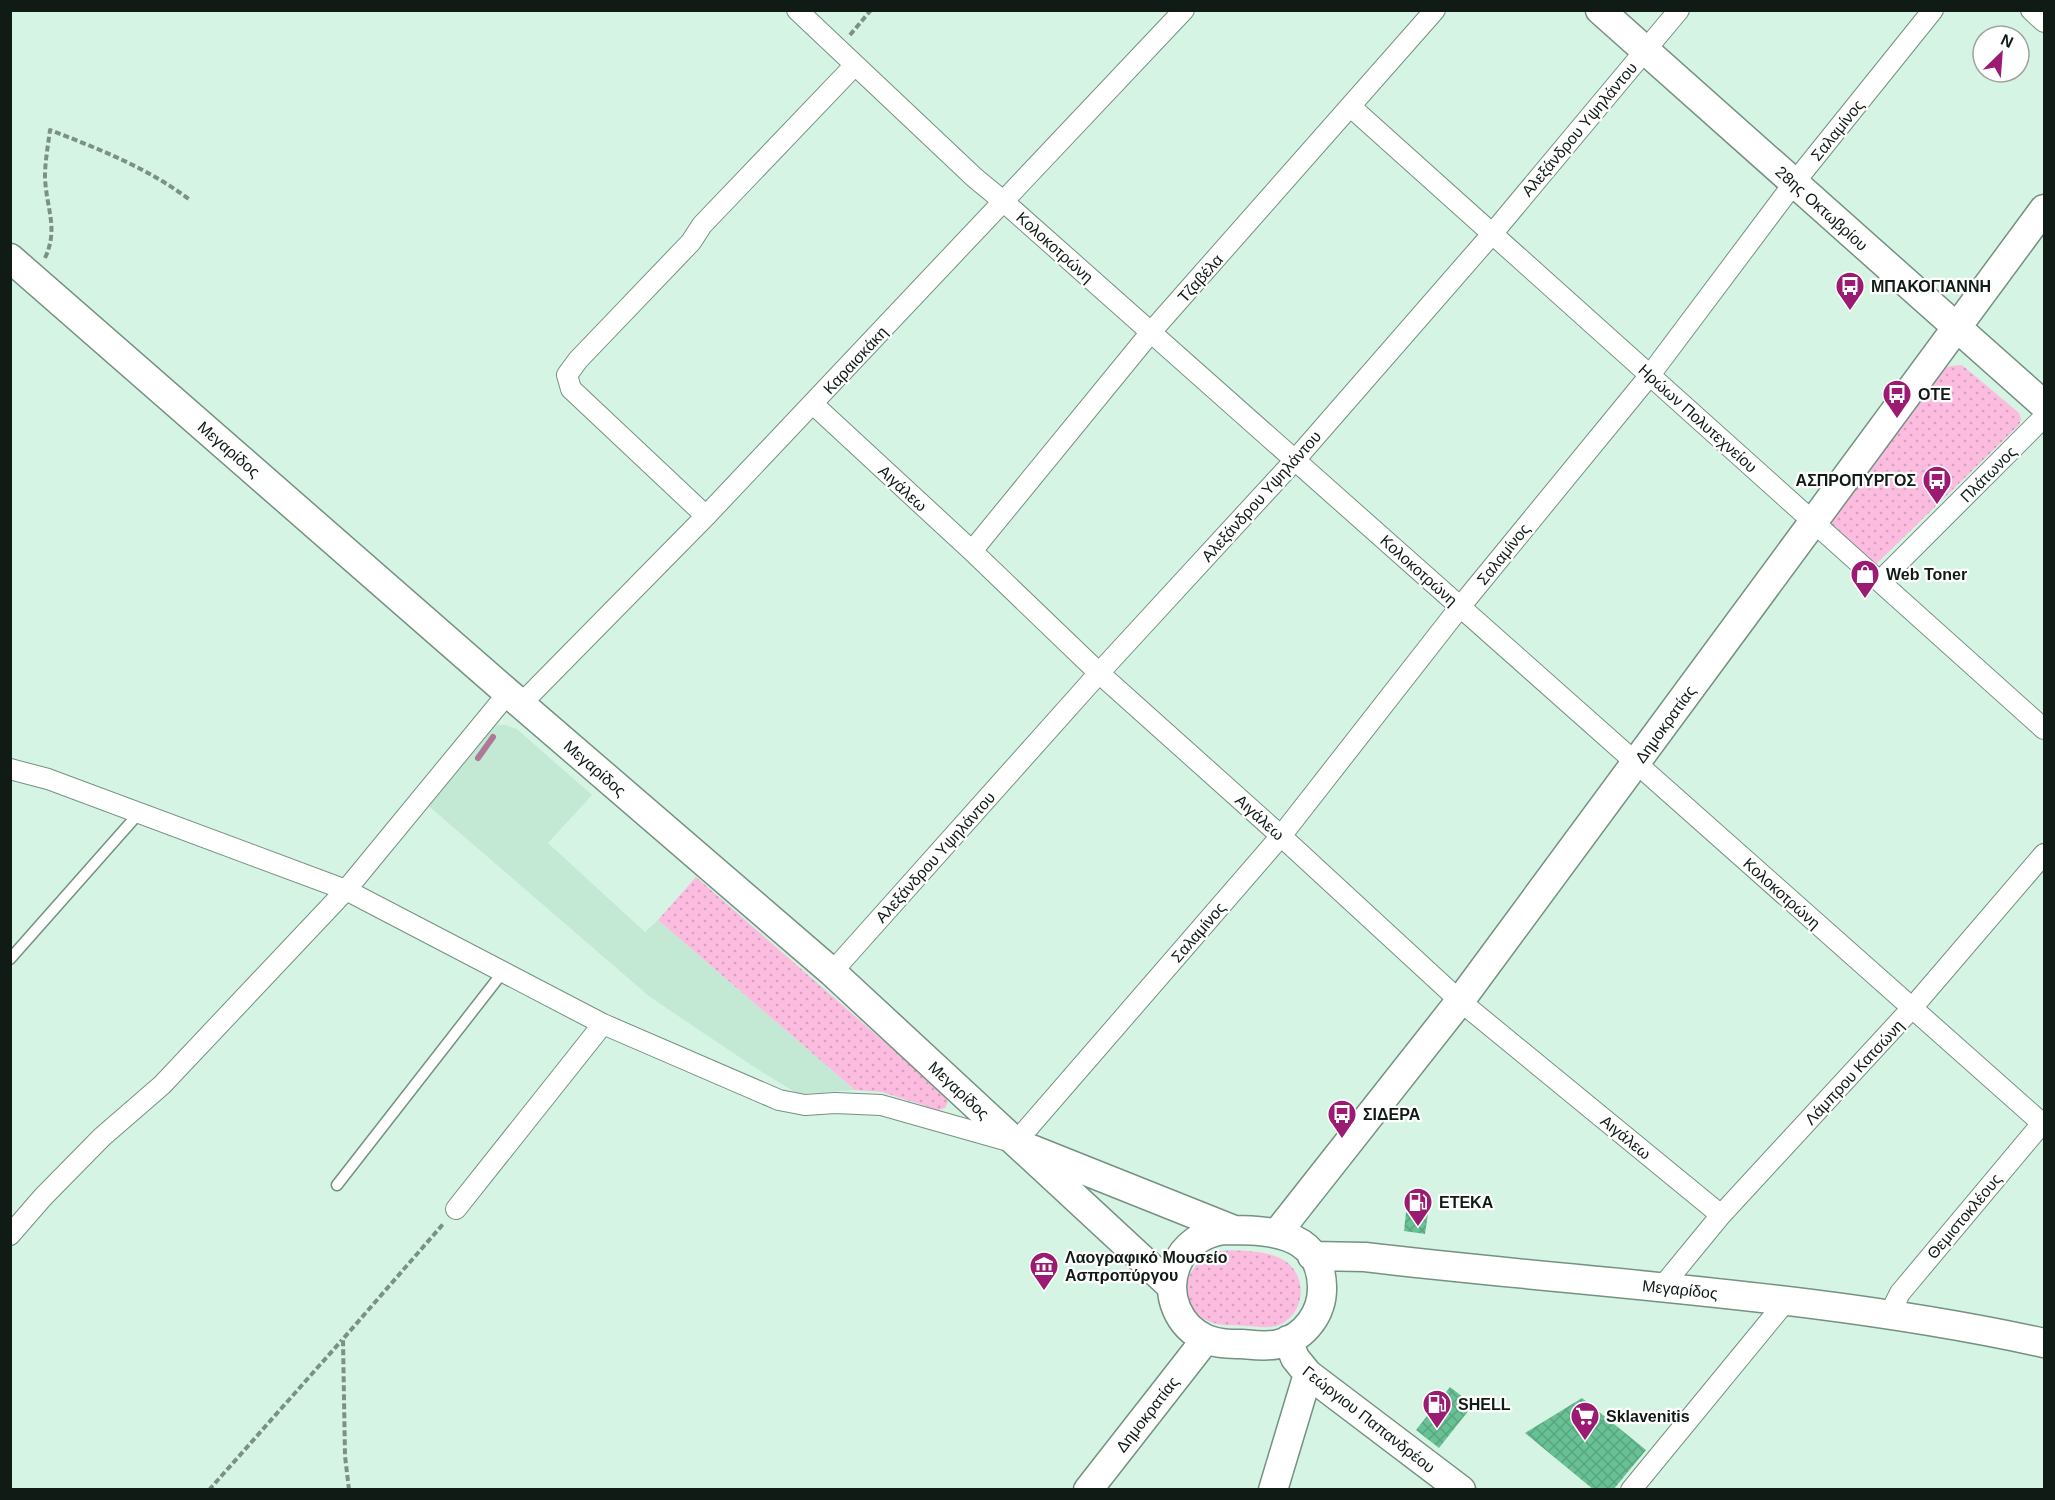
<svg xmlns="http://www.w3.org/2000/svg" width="2055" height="1500" viewBox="0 0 2055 1500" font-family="Arial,sans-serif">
<defs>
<pattern id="green-dots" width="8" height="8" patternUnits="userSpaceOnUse" patternTransform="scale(1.5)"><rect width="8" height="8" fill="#fcbcdf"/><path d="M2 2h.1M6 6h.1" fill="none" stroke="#d7a1be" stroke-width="1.8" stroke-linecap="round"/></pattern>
<pattern id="building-cross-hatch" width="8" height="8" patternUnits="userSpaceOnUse" patternTransform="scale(1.5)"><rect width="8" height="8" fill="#67c194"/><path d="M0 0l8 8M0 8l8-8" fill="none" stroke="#58a57f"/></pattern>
</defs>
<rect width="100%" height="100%" fill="#d6f4e3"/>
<path fill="#c3e9d4" d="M497,725h8l12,4 75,66 -44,48 97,89 13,-12 197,170 -57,4 -44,-27 -104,-70 -226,-195 11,-6 52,-62z"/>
<path fill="url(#green-dots)" d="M1962,365l57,48 2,6 -2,6 -151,147 -53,-46 120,-154 15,-6z
M696,877l248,217 4,8 -3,6 -7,2 -56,-18 -27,-2 -197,-170z
M1216,1251c18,-1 48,-1 64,7 27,12 28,53 1,66 -10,5 -21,3 -32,2 -14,-1 -32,1 -45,-7 -31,-20 -17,-57 12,-68z"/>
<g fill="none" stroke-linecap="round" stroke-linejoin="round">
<path stroke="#ad7996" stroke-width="6" d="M478,758l15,-21"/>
</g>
<path fill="url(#building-cross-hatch)" d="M1406,1212l22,2 -3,20 -21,-3z
M1450,1387l23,18 -34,43 -23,-18z
M1582,1398l64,52 -33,40h-19l-69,-57z"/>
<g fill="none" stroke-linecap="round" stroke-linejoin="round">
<g stroke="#759181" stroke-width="13">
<path id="lane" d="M10,959l130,-147
M337,1185l166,-213"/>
</g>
<g stroke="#759181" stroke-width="22">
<path id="street" d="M797,10l178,168 28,23 1041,924
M2031,10l13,12
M1351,107l693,622
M813,404l159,147 127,122 182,163 179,165 261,214
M706,516l-135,-127 -4,-14 11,-15 113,-118 11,-17 153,-160
M972,551l179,-219 284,-322
M1880,581l164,-164
M521,704l185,-188 478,-506
M10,769l38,10 298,111 257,134 176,76 26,5 30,-2 46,2 134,38 266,-307 179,-229 190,-232 144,-192 139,-173
M832,972l267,-299 196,-213 197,-226 187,-224
M456,1209l147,-185
M10,1235l33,-38 59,-60 60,-52 184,-195 162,-197
M1661,1288l60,-73 191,-207 132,-154
M1889,1315l11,-22 144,-172
M1631,1490l156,-190"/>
</g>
<g stroke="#759181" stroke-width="31">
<path id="secondary" d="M1600,10l444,395
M10,258l498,435 324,279 340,315
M1031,1149l203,81
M1224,1230c42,0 96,0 98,56 1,27 -17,51 -43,58 -12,3 -25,1 -37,0 -12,0 -24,0 -36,-5 -28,-13 -41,-44 -30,-73 8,-21 27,-33 48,-36z
M1278,1232l182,-231 584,-792
M1312,1256l53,1c226,27 456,37 679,86
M1288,1340l7,18 13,16 153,116
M1088,1490l118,-151
M1273,1490l35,-116"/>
</g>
<path stroke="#7c9185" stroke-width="4" stroke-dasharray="6 3" stroke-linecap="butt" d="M850,35l21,-25
M45,258c14,-30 1,-50 0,-81 0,-16 3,-31 5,-47 49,19 98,38 140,70
M209,1490l133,-150
M349,1490l-4,-34 -2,-117 101,-116"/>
<use href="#lane" stroke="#fff" stroke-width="10"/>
<use href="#street" stroke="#fff" stroke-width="20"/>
<use href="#secondary" stroke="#fff" stroke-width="28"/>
</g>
<defs>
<g id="bus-pin" transform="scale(1.5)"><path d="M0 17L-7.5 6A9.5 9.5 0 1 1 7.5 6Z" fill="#9a1b71" stroke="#fff"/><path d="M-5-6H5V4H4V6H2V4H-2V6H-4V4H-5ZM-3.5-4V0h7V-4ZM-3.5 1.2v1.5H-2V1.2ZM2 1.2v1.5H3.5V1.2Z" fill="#fff"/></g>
<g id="shop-pin" transform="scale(1.5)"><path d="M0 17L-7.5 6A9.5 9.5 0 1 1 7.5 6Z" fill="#9a1b71" stroke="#fff"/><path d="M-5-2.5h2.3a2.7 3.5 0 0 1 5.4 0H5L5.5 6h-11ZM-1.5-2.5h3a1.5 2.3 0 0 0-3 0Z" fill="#fff"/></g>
<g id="fuel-pin" transform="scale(1.5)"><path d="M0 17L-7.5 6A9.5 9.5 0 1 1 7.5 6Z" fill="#9a1b71" stroke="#fff"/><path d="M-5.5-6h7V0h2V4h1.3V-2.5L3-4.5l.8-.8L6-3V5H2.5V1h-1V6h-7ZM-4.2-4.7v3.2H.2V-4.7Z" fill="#fff"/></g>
<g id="museum-pin" transform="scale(1.5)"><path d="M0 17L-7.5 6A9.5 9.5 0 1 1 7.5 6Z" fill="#9a1b71" stroke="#fff"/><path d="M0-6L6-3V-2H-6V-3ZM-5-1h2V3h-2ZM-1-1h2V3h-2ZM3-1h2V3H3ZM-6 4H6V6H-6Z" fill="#fff"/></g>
<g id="supermarket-pin" transform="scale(1.5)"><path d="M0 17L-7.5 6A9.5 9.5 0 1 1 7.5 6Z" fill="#9a1b71" stroke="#fff"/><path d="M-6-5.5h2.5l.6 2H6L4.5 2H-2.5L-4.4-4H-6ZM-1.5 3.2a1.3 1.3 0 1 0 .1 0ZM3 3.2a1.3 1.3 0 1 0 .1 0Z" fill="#fff"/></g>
</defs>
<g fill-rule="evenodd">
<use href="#bus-pin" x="1850" y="286"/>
<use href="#bus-pin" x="1897" y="394"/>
<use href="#bus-pin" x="1937" y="480"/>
<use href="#shop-pin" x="1865" y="574"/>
<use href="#bus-pin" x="1342" y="1114"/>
<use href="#fuel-pin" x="1418" y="1202"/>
<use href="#museum-pin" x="1044" y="1266"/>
<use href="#fuel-pin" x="1437" y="1404"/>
<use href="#supermarket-pin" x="1585" y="1416"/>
</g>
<g text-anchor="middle" stroke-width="4.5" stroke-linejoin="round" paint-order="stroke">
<g font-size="16" fill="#101b15" stroke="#fff">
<text transform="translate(1579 129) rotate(-50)" y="6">Αλεξάνδρου Υψηλάντου</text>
<text transform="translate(1837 130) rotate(-51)" y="6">Σαλαμίνος</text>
<text transform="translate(1822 208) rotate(42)" y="6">28ης Οκτωβρίου</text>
<text transform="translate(1055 247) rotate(42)" y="6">Κολοκοτρώνη</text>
<text transform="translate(1200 278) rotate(-48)" y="6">Τζαβέλα</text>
<text transform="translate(855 360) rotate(-47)" y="6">Καραισκάκη</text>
<text transform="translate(1698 418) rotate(42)" y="6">Ηρώων Πολυτεχνείου</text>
<text transform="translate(229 449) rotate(41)" y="6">Μεγαρίδος</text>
<text transform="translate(1988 474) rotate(-45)" y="6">Πλάτωνος</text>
<text transform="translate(903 488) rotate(43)" y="6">Αιγάλεω</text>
<text transform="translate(1261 496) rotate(-48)" y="6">Αλεξάνδρου Υψηλάντου</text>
<text transform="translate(1503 554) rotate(-51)" y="6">Σαλαμίνος</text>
<text transform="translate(1419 570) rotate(42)" y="6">Κολοκοτρώνη</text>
<text transform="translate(1665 724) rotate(-54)" y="6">Δημοκρατίας</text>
<text transform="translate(595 768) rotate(41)" y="6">Μεγαρίδος</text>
<text transform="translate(1260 817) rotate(42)" y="6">Αιγάλεω</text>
<text transform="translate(935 857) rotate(-48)" y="6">Αλεξάνδρου Υψηλάντου</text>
<text transform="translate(1782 893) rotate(42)" y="6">Κολοκοτρώνη</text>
<text transform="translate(1198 932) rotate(-49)" y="6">Σαλαμίνος</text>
<text transform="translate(1854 1072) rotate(-47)" y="6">Λάμπρου Κατσώνη</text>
<text transform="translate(959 1090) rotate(43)" y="6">Μεγαρίδος</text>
<text transform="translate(1626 1137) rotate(39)" y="6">Αιγάλεω</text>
<text transform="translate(1964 1216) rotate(-50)" y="6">Θεμιστοκλέους</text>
<text transform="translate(1680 1289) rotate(6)" y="6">Μεγαρίδος</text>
<text transform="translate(1147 1414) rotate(-52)" y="6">Δημοκρατίας</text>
<text transform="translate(1369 1419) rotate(38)" y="6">Γεώργιου Παπανδρέου</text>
</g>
<g font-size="16" font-weight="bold" fill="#101b15" stroke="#fff" text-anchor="start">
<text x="1871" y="292">ΜΠΑΚΟΓΙΑΝΝΗ</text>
<text x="1918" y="400">ΟΤΕ</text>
<text x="1916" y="486" text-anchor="end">ΑΣΠΡΟΠΥΡΓΟΣ</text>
<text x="1886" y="580">Web Toner</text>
<text x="1363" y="1120">ΣΙΔΕΡΑ</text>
<text x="1439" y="1208">ΕΤΕΚΑ</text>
<text x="1065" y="1263">Λαογραφικό Μουσείο<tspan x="1065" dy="18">Ασπροπύργου</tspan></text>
<text x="1458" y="1410">SHELL</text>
<text x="1606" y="1422">Sklavenitis</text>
</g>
</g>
<rect width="2055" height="1500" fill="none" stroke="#101b15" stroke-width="24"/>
<g transform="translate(2001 54) rotate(25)"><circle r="28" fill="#ffffff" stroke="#9fa4a1" stroke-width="1.5"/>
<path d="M0-4.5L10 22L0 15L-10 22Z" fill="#9a1b71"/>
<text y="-9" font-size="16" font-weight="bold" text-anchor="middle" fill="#101b15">N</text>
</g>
</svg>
